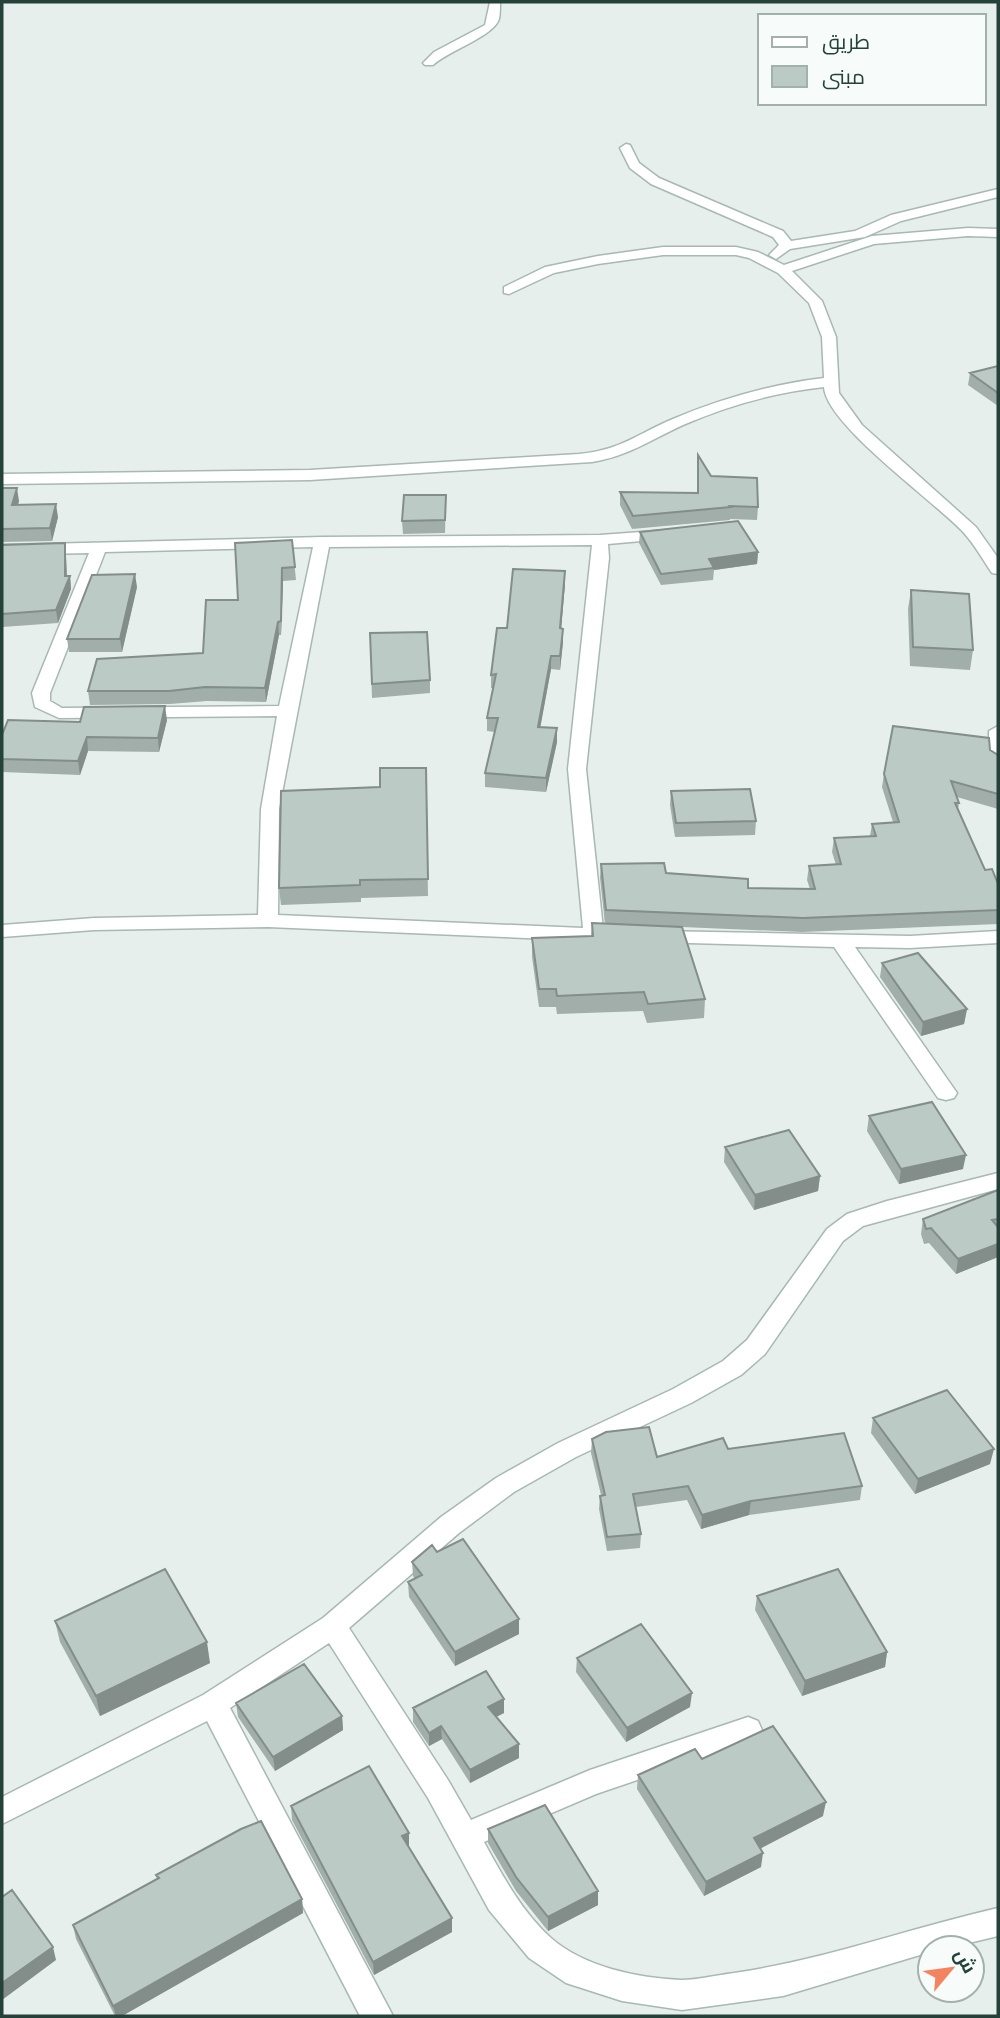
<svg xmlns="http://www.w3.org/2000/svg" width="1000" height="2018" viewBox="0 0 1000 2018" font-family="'Source Sans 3',Cairo,sans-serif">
<rect width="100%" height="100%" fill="#e6efeb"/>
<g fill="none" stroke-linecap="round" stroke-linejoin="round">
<g stroke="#a8b8b2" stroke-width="3">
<path id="minor" d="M490,2h10c0,5 0,12 -1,17 -5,17 -51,32 -66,46h-8l-2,-2 11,-11 51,-27z
M626,144l4,1 9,18 20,15 124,53 8,10 64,-10 36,-16 107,-26v8l-97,24 -36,16 -75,12 -14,10 -7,-4 10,-10 -6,-8 -122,-53 -21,-16 -10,-20z
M968,228l30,1v8l-30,-1 -94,8 -82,27 30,30 14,36 3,56 23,32 114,102 22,31v16l-6,-1c-9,-13 -17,-28 -28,-40 -28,-31 -138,-108 -140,-146 -48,5 -97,19 -141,38 -33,15 -54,31 -91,37l-282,18 -308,4v-10l308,-4 269,-16c42,-4 58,-20 94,-35 47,-20 100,-35 151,-41l-2,-41 -13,-34 -31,-30 -29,-15 -13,-3h-73l-65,9 -44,9 -45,21 -5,-1v-6l41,-20 53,-11 65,-9h73l22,5 26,13 88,-29z
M669,530l8,5 -2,3 -67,6 1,14 -23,211 17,160 23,2 3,5 -3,5 -7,1 -351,-15 -174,3 -92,7v-12l92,-7 164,-3 3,-106 16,-93 -218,2 -24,-11 -3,-14 57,-140 -87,2v-10l320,-8 278,-2zM592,545l-24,224 15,159 -305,-13 1,-106 50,-262zM313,547l-34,159 -217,2 -12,-7v-8l55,-141z
M998,726v42l-9,-6v-31z
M658,931l252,5 88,-5v12l-88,5 -55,-1 102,146 -3,5 -8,2 -8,-2 -104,-151 -183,-5 -3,-5 3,-5z
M998,1173v16l-135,37 -20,15 -78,113 -24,21 -50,28 -115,54 -62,35 -55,41 -110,95 99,152 23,40 119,-50 158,-53 10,4 4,9 -4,9 -162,55 -112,48c18,33 38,70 67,96 33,29 87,40 130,42 17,0 36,-5 53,-7 90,-13 176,-45 264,-65v28l-50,12h-18v4l-147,44 -101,14 -60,-9 -56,-18 -37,-25 -40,-48 -61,-112 -99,-155 -99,65 163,308h-33l-153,-295 -205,103v-27l201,-102 120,-77 118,-101 55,-39 62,-35 115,-54 50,-28 24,-21 80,-111 20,-15 40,-13z"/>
</g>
<use href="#minor" fill="#fff" fill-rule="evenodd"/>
</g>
<path fill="#a1aea9" d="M998,366v40l-30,-21 2,-12z
M698,455l13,21 47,31 -1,13 -27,-1v1l-98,9 -12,-24v-13l77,1z
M2,488l17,13 -1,4 40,12 -6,24 -50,1v1z
M446,495l-1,38 -42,1 -1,-13z
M640,532l118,20 -1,12 -43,6 -1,10 -52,5 -22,-42z
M292,540l4,40 -13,1 -2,54h-2l-13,67 -59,-1 -37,3 -80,1 -2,-14 115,-38z
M2,545l64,11 1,20h3l1,13 -13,34 -56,4z
M565,584l-4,45h2v13l-3,28 -9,-1 -11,58 17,1v14l-11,50 -61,-5v-14l10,-41 -8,-1v-13l6,-30h-2v-13l16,-47z
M137,587l-15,65h-53l-2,-13z
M911,590l62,60 -3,20 -60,-4 -2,-57z
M370,633l60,47v13l-58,5z
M167,720l-8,32 -71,-1 -8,24 -78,-3v-37l78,-13z
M990,750l8,5v54l-41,-12 2,6 -1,7 27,60 13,14v40l-196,8 -120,-5 23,72 -1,19 -57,5 -4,-12 -86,3 -1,-7h-17l-7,-50v-19l59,-2 1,-13 13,1 -5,-46 1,-14 65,9 82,15 62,1 -3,-9 2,-14 27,-1 -4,-13 2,-14 36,-2 2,-12 21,-2 -11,-35 2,-13z
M426,768l2,128 -67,2v4l-80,3 -2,-17 101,-101z
M671,791l85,30 -1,14 -80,2 -5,-32z
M882,963l85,46 -3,15 -43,12 -41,-59z
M869,1116l94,53 -64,15 -32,-53z
M725,1147l95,29 -2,15 -64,19 -30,-48z
M998,1190v67l-42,17 -27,-31 -5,1 -3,-10 2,-15z
M873,1418l117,46 -75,30 -44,-61z
M592,1439l65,18 71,-8 134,37 -2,14 -111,15 -48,14 -14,-29 -51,7 5,27 -1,14 -33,3 -8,-42 1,-13 1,-1 -10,-42z
M437,1552l82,67v15l-64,32 -46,-69 -1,-15 7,-3 -2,-3 -1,-14z
M757,1596l130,56 -2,15 -83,29 -47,-86z
M55,1621l155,42 -110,53 -40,-74z
M577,1658l113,49 -64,35 -50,-70z
M236,1703l106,13 1,14 -68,41 -37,-54z
M413,1708l91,5 -8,4 23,41 -49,25 -28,-44 -13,7 -16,-24z
M702,1759l121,57 -63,32 1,19 -57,29 -67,-107 1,-14z
M291,1806l118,41 43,85 -78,43 -82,-155z
M488,1829l110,62v14l-50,26 -32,-40 -28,-48z
M156,1875l146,24 1,14 -181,103h-7l-39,-77 -3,-14 84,-46z"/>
<path fill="#838d89" d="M17,488l2,13 -5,16 -2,-12z
M56,504l2,13 -6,24 -2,-13z
M65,543l1,13 1,27 3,-7 1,13 -13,34 -2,-13 9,-34z
M758,552l-1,12 -43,6 -5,-11z
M282,568l1,13 -2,54v-14z
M565,571v13l-5,58v-14z
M135,574l2,13 -15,65 -2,-13z
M278,622l1,13 -13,67 -1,-14z
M563,629v13l-3,28v-14z
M551,656v13l-13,71v-13z
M165,706l2,14 -8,32 -1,-14z
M557,728v14l-11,50v-14z
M87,737l1,14 -8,24 -2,-14z
M967,1009l-3,15 -43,12 2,-14z
M966,1155l-3,14 -64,15 2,-15z
M820,1176l-2,15 -64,19 1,-15z
M998,1244v13l-42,17 2,-15z
M994,1449l-4,15 -75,30 3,-15z
M751,1501l-2,14 -48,14 1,-14z
M519,1619v15l-64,32v-14z
M207,1642l3,21 -110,53 -4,-20z
M887,1652l-2,15 -83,29 3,-15z
M692,1693l-2,14 -64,35 1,-14z
M504,1699v14l-16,8v-14z
M342,1716l1,14 -68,41 -2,-14z
M441,1726l1,13 -13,7v-13z
M519,1744v14l-49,25v-13z
M826,1802l-3,14 -71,37 2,-15z
M409,1833v14l-6,3 -1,-14z
M763,1853l-2,14 -57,29 2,-14z
M598,1891v14l-50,26v-14z
M302,1899l1,14 -181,103h-6l-3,-10z
M452,1918v14l-78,43 -1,-13z
M53,1947l3,13 -54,40v-17z"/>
<path fill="#bbcac4" stroke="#838d89" stroke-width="2" d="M998,366v27l-28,-20z
M698,455l13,21 46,2 1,29 -28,-1 1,1 -98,9 -13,-24 78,1z
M2,488h15l-5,17 44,-1 -6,24 -48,1z
M404,495h42l-1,25 -43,1z
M738,521l20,31 -49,7 5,9 -53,6 -21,-42z
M292,540l3,27 -13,1 -1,53 -3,1 -13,66 -60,-1 -36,4h-81l9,-32 106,-6 3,-53h32l-3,-57z
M65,543v33h5l-14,34 -54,4v-69z
M513,569l52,2 -5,57 3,1 -3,27h-9l-13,71 19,1 -11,50 -61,-5 13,-55h-11l9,-44 -5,1 6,-47h10z
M135,574l-15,65h-53l25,-64z
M911,590l58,4 4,56 -60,-3z
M427,632l3,48 -58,4 -2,-51z
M165,706l-7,32 -71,-1 -9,24 -76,-2v-24l6,-15 72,2 4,-15z
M893,726l96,12 1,12 8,5v39l-47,-13 8,22h-4l30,67 7,-1 6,15v26l-195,8 -197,-8 -5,-46 63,-1 2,10 82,6v9l67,1 -6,-23 32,-2 -7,-26 42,-2 -4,-12 27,-2 -15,-48z
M380,768h46l2,111 -68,1v5l-81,3 2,-97 99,-4z
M750,789l6,32 -80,2 -5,-32z
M592,923l90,4 23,72 -57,5 -4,-12 -87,4 -1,-7h-17l-7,-51 61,-2z
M918,953l49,56 -44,13 -41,-59z
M932,1102l34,53 -65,14 -32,-53z
M789,1130l31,46 -65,19 -30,-48z
M998,1190v29l-6,1 6,7v17l-40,15 -27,-31 -5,1 -3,-10z
M947,1390l47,59 -76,30 -45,-61z
M649,1427l8,30 66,-19 5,11 116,-16 18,53 -111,15 -49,14 -14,-29 -55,8 8,40 -34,3 -7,-41 5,-1 -13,-56 14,-7z
M463,1539l56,80 -64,33 -47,-70 14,-7 -10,-13 20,-17 5,7z
M165,1569l42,73 -111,54 -41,-75z
M838,1569l49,83 -82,29 -48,-85z
M641,1624l51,69 -65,35 -50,-70z
M304,1664l38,52 -69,41 -37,-54z
M486,1671l18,28 -16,8 31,37 -49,26 -29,-44 -12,7 -16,-25z
M773,1726l53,76 -72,36 9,15 -57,29 -68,-107 57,-26 7,10z
M369,1766l40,67 -7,3 50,82 -79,44 -82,-156z
M545,1805l53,86 -50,26 -32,-40 -28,-48z
M261,1821l41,78 -189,107 -40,-81 86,-47 -3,-3 85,-46z
M12,1890l41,57 -51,36v-86z"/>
<rect width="1000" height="2018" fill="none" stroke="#24423a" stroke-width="7"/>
<rect x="758" y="14" width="228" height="91" fill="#f7fbf9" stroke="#a3b1ad" stroke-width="2"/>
<rect x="772" y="37" width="35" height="10" fill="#ffffff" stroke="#a3b1ad" stroke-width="2"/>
<text x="822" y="49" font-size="21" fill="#24423a">طريق</text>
<rect x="772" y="66" width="35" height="21" fill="#bbcac4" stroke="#a3b1ad" stroke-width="2"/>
<text x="822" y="84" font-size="21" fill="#24423a">مبنى</text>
<g transform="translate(951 1969) rotate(61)"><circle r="33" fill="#f7fbf9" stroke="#a3b1ad" stroke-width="2"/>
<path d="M0-5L12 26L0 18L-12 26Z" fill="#f4845f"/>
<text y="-10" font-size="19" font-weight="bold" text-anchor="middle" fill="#24423a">ش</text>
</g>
</svg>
